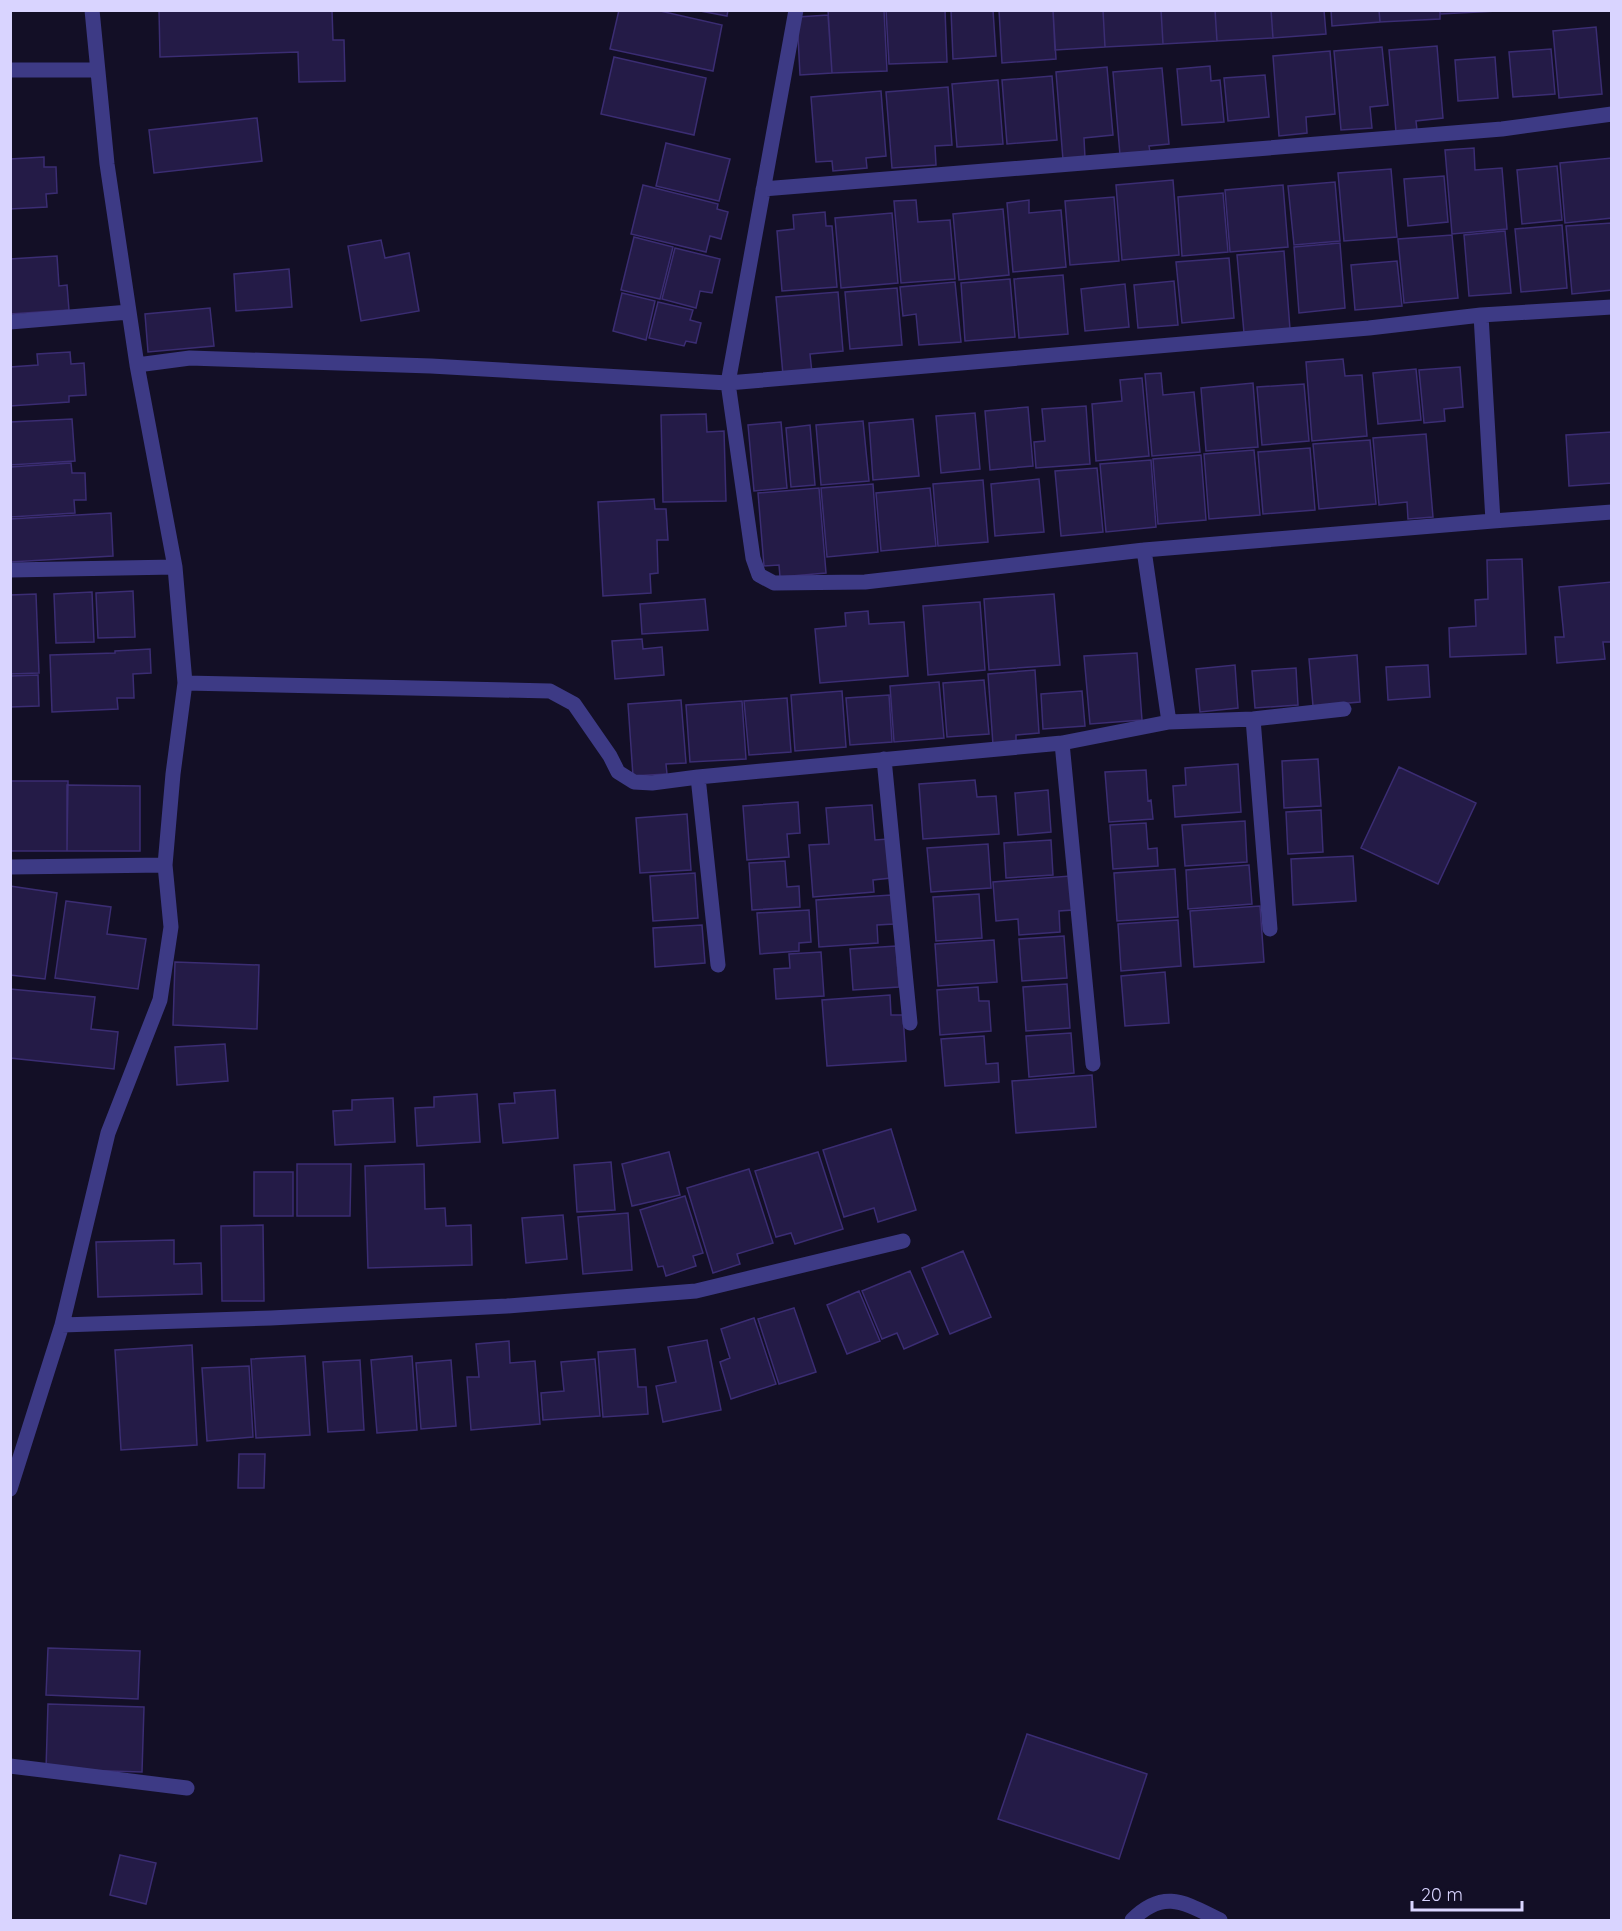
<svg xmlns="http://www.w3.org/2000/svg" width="1622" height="1931" viewBox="0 0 1622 1931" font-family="Quicksand,sans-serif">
<rect width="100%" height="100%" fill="#130f26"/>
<path fill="#241b47" stroke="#3b2d73" stroke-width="1.5" d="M159,10h173l1,30h11l1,41 -46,1 -1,-30 -138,5z
M619,10h37l66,15 -9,46 -103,-22z
M695,10h33l-1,6z
M828,10h56l3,61 -55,2z
M886,10h59l2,52 -58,2z
M951,10h42l3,46 -43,3z
M999,10h54l3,49 -54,4z
M1053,10h50l2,37 -50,3z
M1103,10h58l2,34 -58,3z
M1161,10h54l2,31 -54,3z
M1215,10h56l2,28 -56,3z
M1271,10h53l2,24 -53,4z
M1331,10h48l1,12 -48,4z
M1379,10h61v9l-60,3z
M1440,10h57v1l-57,3z
M828,15l4,58 -32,2 -3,-58z
M1596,27l6,67 -43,4 -6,-67z
M1437,46l6,72 -27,3 1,9 -21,2 -7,-82z
M1382,47l6,58 -18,2 2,21 -31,2 -7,-79z
M1551,49l4,45 -42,3 -4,-45z
M1330,51l5,63 -29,3 1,16 -28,3 -6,-80z
M614,57l92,21 -12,57 -93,-21z
M1495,57l3,41 -40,3 -3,-41z
M1210,66l1,15 9,-1 4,42 -42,3 -5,-56z
M1107,67l6,68 -29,3 1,20 -22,2 -7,-88z
M1162,68l7,76 -20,2 1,6 -30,3 -7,-83z
M1265,75l4,42 -41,4 -4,-43z
M1052,76l5,64 -50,4 -5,-64z
M998,80l5,64 -46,3 -5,-63z
M948,87l4,58 -17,1 1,19 -44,3 -6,-76z
M881,91l5,65 -20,2 1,10 -34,3 -1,-10 -16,1 -5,-65z
M257,118l5,43 -108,12 -5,-43z
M666,143l64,16 -11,42 -63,-15z
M1474,148l1,22 27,-2 5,61 -55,5 -7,-84z
M44,157v10h12l1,26 -11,1 1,13 -37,2v-50z
M1612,158v60l-47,5 -5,-60z
M1557,166l5,54 -40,4 -5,-54z
M1391,169l6,68 -53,4 -6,-68z
M1444,176l4,46 -40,4 -4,-47z
M1173,180l6,75 -57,5 -6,-75z
M1335,182l5,59 -46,4 -6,-59z
M643,185l75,19 -1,5 11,3 -7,27 -11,-3 -4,16 -75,-18z
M1283,185l5,62 -58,5 -5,-62z
M1223,193l5,59 -46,4 -4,-59z
M1114,197l5,64 -49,4 -5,-64z
M916,200l2,22 32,-2 5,59 -54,4 -7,-82z
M1029,200v13l32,-3 5,57 -53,5 -6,-69z
M1003,209l6,66 -50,5 -6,-66z
M825,212l1,14h6l5,61 -55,4 -5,-60 17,-2 -1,-14z
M892,213l6,70 -57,5 -6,-70z
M1612,223v67l-40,4 -6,-68z
M1562,225l5,63 -46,4 -6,-63z
M1505,231l6,62 -42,3 -5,-61z
M1452,235l6,63 -54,5 -6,-64z
M634,237l39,10 -13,52 -39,-9z
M381,240l4,18 24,-5 10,58 -58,10 -13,-75z
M1340,243l5,65 -46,5 -5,-66z
M675,248l45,11 -8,34 -12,-2 -4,17 -34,-9z
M1284,251l6,78 -46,4 -7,-78z
M57,256l2,30 8,-1 2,25 -59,4v-55z
M1229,258l5,60 -52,5 -6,-61z
M1397,261l5,45 -47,4 -4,-45z
M289,269l3,38 -56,4 -2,-37z
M1063,275l5,59 -49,4 -5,-59z
M1010,279l5,58 -50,4 -4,-58z
M1174,281l4,44 -40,3 -4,-43z
M955,282l6,60 -42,3 -3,-31 -13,2 -3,-29z
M1125,284l4,43 -44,4 -4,-42z
M897,288l5,57 -52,4 -5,-57z
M838,292l5,59 -33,3 2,19 -29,2 -7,-78z
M622,293l33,8 -9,39 -33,-9z
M658,302l35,8 -3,10 11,3 -5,20 -10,-2 -2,5 -35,-8z
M210,308l4,38 -66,6 -3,-38z
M70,352l1,12 13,-1 2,32 -17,1v6l-59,4v-39l28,-2 -1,-11z
M1343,359l2,17 17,-1 5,61 -55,5 -6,-79z
M1460,367l3,40 -19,2 1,12 -21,2 -5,-53z
M1416,369l5,51 -43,4 -5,-51z
M1161,373l2,22 31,-3 6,60 -48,4 -7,-82z
M1142,378l7,78 -53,5 -4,-57 30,-3 -2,-21z
M1253,383l5,64 -52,4 -5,-63z
M1304,384l5,57 -47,4 -5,-58z
M1086,406l4,58 -54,4 -2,-26 11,-1 -3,-32z
M1028,407l5,59 -43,4 -5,-59z
M975,413l5,56 -39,4 -5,-57z
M706,414l1,18 17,-1 2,70 -63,1 -2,-87z
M72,419l3,42 -65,4v-43z
M913,419l6,57 -46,4 -4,-57z
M863,421l6,60 -48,4 -5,-60z
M781,422l6,66 -33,3 -6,-66z
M810,425l5,60 -24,2 -5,-59z
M1612,432v51l-43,3 -3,-51z
M1426,434l7,83 -25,2 -1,-17 -28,3 -6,-67z
M1370,440l6,64 -57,5 -6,-65z
M1310,448l5,62 -52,4 -5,-62z
M1254,450l6,65 -51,4 -5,-65z
M1201,455l5,65 -48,4 -5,-65z
M1151,460l5,67 -50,5 -6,-68z
M71,463l1,10h13l1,27h-12l1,13 -64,4 -1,-50z
M1097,468l6,64 -42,4 -6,-65z
M1039,479l5,53 -49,4 -4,-52z
M983,480l5,62 -50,4 -5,-62z
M873,484l5,68 -51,5 -6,-69z
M819,488l7,85 -46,4 -1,-12 -15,1 -6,-73z
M930,488l6,58 -55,5 -5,-58z
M654,499l1,10h11l2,31h-11l1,33 -8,1 1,19 -48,3 -5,-94z
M111,513l2,43 -103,6v-43z
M1522,559l4,95 -76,3 -1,-29 27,-2 -1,-26 13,-1 -1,-39z
M1612,582v60h-9l2,17 -48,4 -2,-26h9l-5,-50z
M133,591l2,46 -37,1 -2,-45z
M92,592l2,50 -38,1 -2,-49z
M36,594l3,79 -29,1v-79z
M1054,594l6,71 -71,5 -5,-71z
M705,599l3,31 -66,4 -2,-30z
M980,602l5,68 -57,5 -5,-69z
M868,611l1,13 35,-2 4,54 -88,7 -5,-54 31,-3 -1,-13z
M642,639l1,10 19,-2 2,28 -49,4 -3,-38z
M150,649l1,24 -18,1 1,24h-17l1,11 -66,3 -2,-57 65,-2v-2z
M1137,653l5,67 -52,4 -6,-68z
M1357,655l3,47 -47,4 -4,-47z
M1235,665l3,43 -38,4 -4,-43z
M1428,665l2,32 -42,3 -2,-33z
M1296,668l2,37 -43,3 -3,-37z
M1035,670l4,63 -23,2v8l-23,2 -5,-71z
M38,675l1,31 -29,1v-31z
M984,680l5,54 -42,3 -4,-54z
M939,682l5,56 -50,4 -4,-56z
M842,691l4,56 -51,4 -4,-56z
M1082,691l3,35 -42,3 -2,-35z
M889,695l3,47 -42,3 -4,-47z
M787,698l4,54 -42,3 -5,-54z
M681,700l5,63 -20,1 1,10 -34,2 -5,-72z
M742,701l4,58 -56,3 -4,-57z
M1318,759l3,47 -37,2 -2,-47z
M1238,764l3,48 -66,5 -2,-31 13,-1 -1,-17z
M1399,767l77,36 -38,81 -77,-36z
M1146,770l2,31 3,-1 2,19 -44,3 -4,-50z
M975,780l2,17 19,-1 3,38 -76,5 -4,-55z
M10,781h58l-1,70h-57z
M67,785l73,1v65h-73z
M1048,790l3,42 -33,3 -3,-42z
M798,802l2,31 -13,1 2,23 -42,3 -4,-54z
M872,805l3,35 13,-1 3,39 -18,2 1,12 -61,5 -4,-52 20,-1 -3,-36z
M1321,810l2,42 -35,2 -2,-42z
M687,814l4,56 -51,3 -4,-55z
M1245,821l2,41 -62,4 -3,-41z
M1146,823l2,26 9,-1 1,18 -45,3 -3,-44z
M1051,840l2,35 -47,3 -2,-35z
M988,844l3,44 -60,4 -4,-44z
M1353,856l3,45 -63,4 -2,-46z
M785,861l2,26 12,-1 1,21 -48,3 -3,-47z
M1249,865l3,39 -64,5 -2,-39z
M1175,869l3,48 -61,4 -3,-48z
M695,873l3,45 -45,3 -3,-45z
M1070,876l3,34 -14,1 1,21 -41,3 -1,-16 -22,2 -3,-39z
M10,886l47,7 -12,86 -35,-4z
M979,894l3,44 -46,3 -3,-44z
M891,895l3,29 -17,1 1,18 -59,4 -3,-47z
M66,901l45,6 -4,27 39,5 -8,50 -83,-11z
M1260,906l4,56 -70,5 -4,-56z
M809,910l2,32 -12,1v8l-39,3 -3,-41z
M1178,920l3,46 -60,5 -3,-47z
M702,925l3,38 -50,4 -2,-39z
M1064,936l3,42 -45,3 -3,-42z
M994,940l3,42 -59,4 -3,-42z
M896,946l3,41 -46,3 -3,-41z
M821,952l3,44 -48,3 -2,-30 16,-1 -1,-14z
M175,962l84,3 -2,64 -84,-4z
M1165,972l4,51 -44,3 -4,-50z
M1067,984l3,44 -44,3 -3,-44z
M978,987l1,14h10l2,30 -51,4 -3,-45z
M10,989l85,8 -4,32 27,3 -4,37 -104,-11z
M890,995l1,20h12l3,46 -79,5 -5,-66z
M1071,1033l3,40 -45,4 -3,-41z
M984,1036l2,28 12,-1 1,19 -54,4 -4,-47z
M225,1044l3,37 -51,4 -2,-38z
M1092,1075l4,52 -80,6 -4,-52z
M555,1090l3,48 -55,5 -4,-39 16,-1 -1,-10z
M477,1094l3,48 -63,4 -2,-38 19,-1v-10z
M393,1098l2,44 -60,3 -2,-34 19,-1v-10z
M891,1129l25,81 -38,12 -4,-14 -30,9 -21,-67z
M669,1152l11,43 -48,11 -10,-42z
M818,1152l25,77 -48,15 -4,-11 -15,4 -21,-66z
M611,1162l4,48 -38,2 -3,-47z
M297,1164h54l-1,52h-53z
M424,1164l1,45 20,-1 1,18 25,-1 1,40 -104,3 -3,-102z
M749,1169l24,74 -36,11 3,10 -27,9 -26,-85z
M254,1172h39v44h-39z
M685,1196l18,57 -10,3 3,10 -30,10 -3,-10 -5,1 -18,-57z
M628,1213l4,57 -49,4 -5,-57z
M563,1215l4,44 -41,4 -4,-45z
M263,1225l1,76h-42l-1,-75z
M174,1240v24l27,-1 1,31 -104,3 -2,-55z
M963,1251l28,66 -41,17 -28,-66z
M910,1271l28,63 -34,15 -7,-16 -15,6 -20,-48z
M859,1291l21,50 -33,13 -20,-49z
M794,1308l22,64 -37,12 -21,-65z
M754,1318l22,66 -45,15 -11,-37 10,-4 -9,-29z
M707,1340l14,70 -58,12 -7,-36 20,-4 -8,-35z
M509,1341l1,22 25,-2 5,63 -69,6 -4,-53h12l-3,-33z
M192,1345l5,100 -76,5 -6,-100z
M635,1349l3,38h8l2,27 -45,3 -5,-65z
M305,1356l5,79 -54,3 -5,-79z
M412,1356l5,74 -40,3 -6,-73z
M595,1359l5,57 -57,4 -2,-27 23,-2 -3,-29z
M360,1360l4,70 -36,2 -5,-70z
M451,1360l5,66 -35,3 -5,-66z
M249,1366l4,71 -46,4 -5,-73z
M239,1454h26l-1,34h-26z
M48,1648l92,3 -2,48 -92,-4z
M48,1704l96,3 -2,65 -96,-3z
M1027,1734l120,40 -28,85 -121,-40z
M120,1855l36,8 -10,41 -36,-9z"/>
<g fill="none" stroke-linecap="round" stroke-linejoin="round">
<path stroke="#3d3a85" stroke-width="15" d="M796,10l-68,373 25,175 6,17 15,8 91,-1 279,-32 349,-29 -12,-206
M10,70h86
M763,189l739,-60 110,-15
M10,322l119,-10
M137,365l53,-7 241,8 297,17 641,-55 112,-13 131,-8
M1493,521l119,-9
M1144,550l25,172
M10,570l165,-3
M185,683l365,8 24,13 36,52 8,16 16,10 18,1 46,-6 364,-34 107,-21 84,-3 91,-10
M1253,719l17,210
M1062,743l31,321
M884,759l26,264
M698,777l20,188
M10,867l155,-2
M62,1325l209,-7 236,-12 189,-15 207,-50
M10,1489l52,-164 46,-192 52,-133 11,-73 -6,-62 8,-91 12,-91 -10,-116 -38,-202 -30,-201 -15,-154
M10,1766l177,22
M1132,1920c32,-32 53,-17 88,0"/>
</g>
<rect width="1622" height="1931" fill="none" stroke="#d9d4ff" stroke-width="24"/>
<path d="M1412 1901v9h110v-9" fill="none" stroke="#d9d4ff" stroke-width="3"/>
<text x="1421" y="1901" font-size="18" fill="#d9d4ff" stroke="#130f26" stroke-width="4.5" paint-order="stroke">20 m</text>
</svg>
